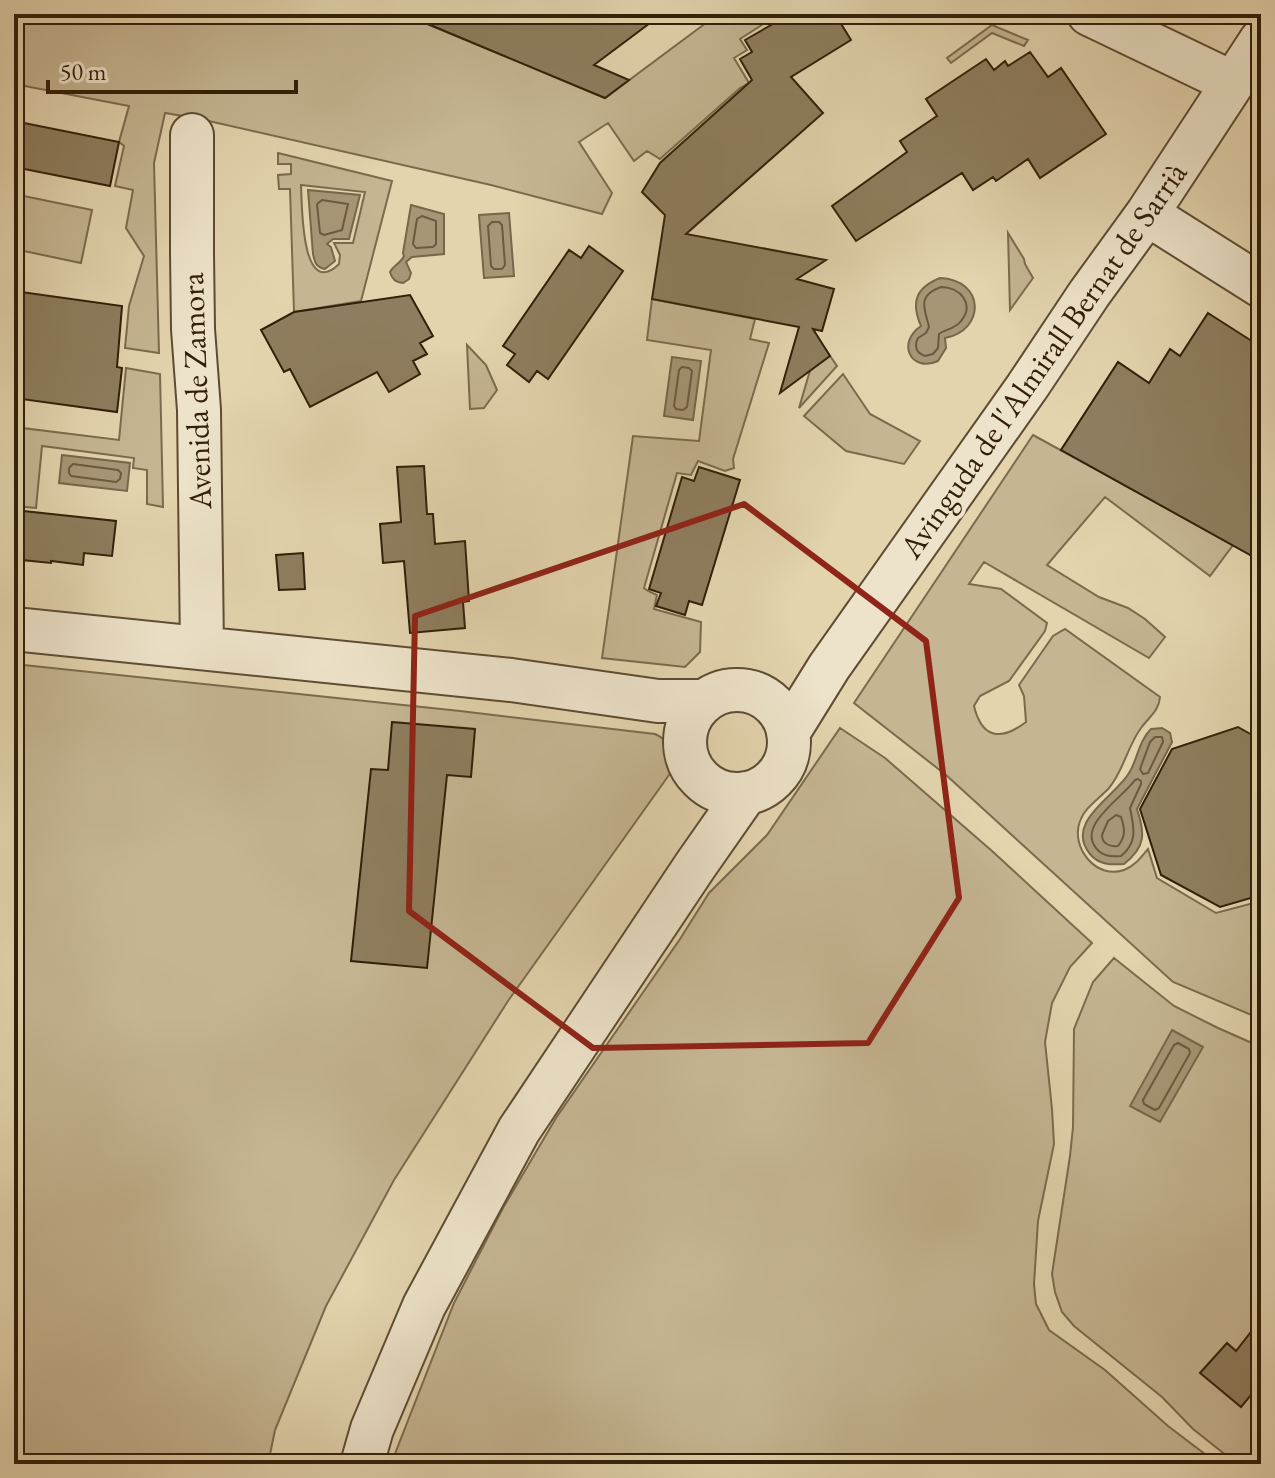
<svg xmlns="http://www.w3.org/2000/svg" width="1275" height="1478" viewBox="0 0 1275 1478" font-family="'EB Garamond',serif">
<rect width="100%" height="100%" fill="#e3d4ae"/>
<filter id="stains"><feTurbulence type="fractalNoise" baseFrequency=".0025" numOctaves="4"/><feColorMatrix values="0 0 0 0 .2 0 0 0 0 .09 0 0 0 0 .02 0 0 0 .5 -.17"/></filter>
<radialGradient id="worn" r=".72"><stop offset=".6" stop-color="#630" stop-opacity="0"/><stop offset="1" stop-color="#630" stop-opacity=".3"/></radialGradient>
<path fill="#c5b592" stroke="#7c6a4d" stroke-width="2" fill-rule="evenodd" d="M14,14h389l202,84 113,-84h45l5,7 -28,18 7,11 -13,8 15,25 -9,5 -80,71 -13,-8 -13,10 -26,-38 -29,19 33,51 -10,21 -111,-29 -291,-66 -35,-6 -11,50 5,190 -34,-5 4,-42 15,-50 -18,-28 7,-38 -18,-4 9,-40 -5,-4 10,-36 -115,-22z
M992,25l36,15 -4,6 -32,-13 -41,30 -4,-5z
M278,153l114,28 -31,120 -67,11 -4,-123h-11l-1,-14 13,-1v-10h-13zM301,185l64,7 -12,51h-19l6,12 -1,9c-38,37 -37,-60 -38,-79z
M14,194l78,16 -11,53 -67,-14z
M1008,233l16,26 1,5 8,14 -23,32z
M652,299l103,20 -5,20 19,4 -36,116 1,9 -9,3 -27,-10 -7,14 -14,-2 -33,115 4,3 9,4 -3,14 47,13 -1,30 -15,15 -83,-9 31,-222 66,5 12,-91 -64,-10z
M819,340l18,26 -38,42z
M467,345l19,20 11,25 -13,18 -14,1z
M126,368l34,6 3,133 -16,-3v-34l-14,-2 1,-10 -92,-12 -6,62 -22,-2v-79l105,13z
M843,374l27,40 50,27 -16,23 -58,-13 -42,-35z
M1033,435l200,110 -23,31 -105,-79 -58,68 52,32 29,11 17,11 20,18 -16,21 -165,-96 -15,22 32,5 46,34 -2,8 -36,50 -29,15 -6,10c8,33 27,35 52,16l-2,-26 -5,-11 34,-49 12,-7 95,68c-1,14 -11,20 -19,31 -14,19 -17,42 -32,60 -10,11 -24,19 -29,33 -10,26 16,59 44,49 11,-4 17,-13 24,-21l9,29 59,35 45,-12v118l-88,-37 -227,-207 -92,-72z
M14,664l446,47 195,23c14,6 17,16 20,30l-6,11 -161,226 -114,179 -68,126 -51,124 -7,34h-254z
M840,728l45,30 107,93 100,92 -22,24 -18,36 -7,39 7,67 2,35 -16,77 -4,63 2,20 13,26 56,40 63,56 50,38h-827l63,-161 49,-95 53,-90 124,-179 29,-46 58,-58z
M1114,958l60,48 44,22 43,19v417h-31l2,-4 -39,-31 -31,-32 -88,-71 -12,-14 -7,-20 -3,-18 18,-118 3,-29 1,-98 19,-47z"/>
<path fill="#a79676" stroke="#78664a" stroke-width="2" d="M308,190l52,5 -11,44h-16l-6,5 4,3 4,14 -10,8c-9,-2 -10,-6 -12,-15z
M411,205l33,9v40l-32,3 -6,5 5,11 -2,6 -6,4c-8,-1 -11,-4 -13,-11 4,-7 11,-9 14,-16l-1,-3z
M509,213l5,63 -30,2 -5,-63z
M940,278c45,2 46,52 5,60l1,10 -8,13c-27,12 -42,-18 -17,-35 -10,-23 -6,-38 19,-48z
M672,357l29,4 -8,59 -29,-4z
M62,455l68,8 -3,28 -68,-8z
M1162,728l8,5 2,9 -35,67c8,24 9,38 -13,55 -13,1 -25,1 -34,-10 -26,-32 25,-57 39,-81 9,-14 9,-31 22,-44z
M1172,1030l31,17 -43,75 -30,-16z"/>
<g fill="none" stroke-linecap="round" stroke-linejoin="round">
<path stroke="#6c5a3f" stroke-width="2" d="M322,200l26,4 -6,26 -18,5 -4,-2 -3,-29z
M422,216l14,5v23l-3,3 -17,1 -3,-4 4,-25z
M492,222h7l3,3 3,40 -3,4h-8l-3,-3 -3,-40z
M941,287c19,0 34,17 20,34 -6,8 -15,8 -22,13l-1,14 -5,6 -8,2c-9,-3 -11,-10 -7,-18l8,-5 3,-6c-4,-18 -13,-31 12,-40z
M682,367l7,1 3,3 -5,36 -4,3 -7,-1 -2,-3 5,-36z
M73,464l45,6 3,3 -1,6 -4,3 -45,-6 -2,-3v-5z
M1155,737h7l1,5 -15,31 -5,1 -3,-5 10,-27z
M1138,779l3,2v3l-11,24c4,20 8,34 -9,48 -11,1 -21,0 -27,-11 -13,-22 29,-48 41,-65z
M1116,815l5,2c4,12 5,19 -3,29 -8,1 -16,-2 -16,-11l6,-14z
M1178,1043l11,6 1,4 -31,55 -4,2 -11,-6 -1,-4 31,-55z"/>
</g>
<path fill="#8e7d5e" stroke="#321f08" stroke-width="2" d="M404,14h258l-68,51 35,15 -24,18z
M763,14h72l16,26 -60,37 32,36 -137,121 140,26 -29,19 37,10 -12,42 -9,-2 17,27 -50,37 19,-66 -147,-28 13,-84 -23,-23 18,-29 92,-83 -12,-21 12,-7 -7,-12 26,-15z
M1030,52l18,25 13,-9 45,66 -66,44 -12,-19 -32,22 -3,-4 -20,13 -11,-17 -106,68 -24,-35 75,-54 -7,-11 37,-25 -11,-17 60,-40 8,11 11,-9 3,5z
M14,121l105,21 -9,44 -96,-19z
M589,246l34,25 -75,108 -11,-8 -8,11 -22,-17 8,-11 -12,-8 66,-96 12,8z
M14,291l108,15 -5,61 5,1 -5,44 -103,-14z
M410,295l23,41 -13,7 7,11 -14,7 7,13 -31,18 -12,-20 -67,35 -20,-38 -6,3 -23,-42 33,-18z
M1208,313l53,34v214l-200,-111 57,-88 31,21 21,-34 10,7z
M424,466l3,48h6l2,30 30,-3 4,60 -6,1 2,26 -55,5 -6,-72 -21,2 -3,-39 21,-2 -4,-55z
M699,467l41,13 -38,125 -13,-4 -4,14 -29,-9 5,-13 -12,-4 33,-112 12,4z
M14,510l102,11 -4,35 -28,-3 -1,12 -32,-4v2l-29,-3 2,-14 -10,-2z
M303,553l2,36 -26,1 -3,-35z
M392,722l83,7 -4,48 -24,-2 -20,193 -76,-7 20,-192 17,1z
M1238,727l23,13v155l-41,12 -59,-32 -21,-66 32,-60z
M1261,1319v64l-20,24 -41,-34 27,-30 9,8z"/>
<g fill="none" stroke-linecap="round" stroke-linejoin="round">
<g stroke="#5e4c32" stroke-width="46">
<path id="minor" d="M1089,14l144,69
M192,135v118l1,76 6,81 3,238
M1147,214l114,72
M14,629l497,51 147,21h46
M685 742a52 52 0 1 1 104 0a52 52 0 1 1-104 0Z
M788,733l41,-66 198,-280 62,-93 58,-80 114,-174
M362,1464l10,-35 52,-123 95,-176 176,-264 51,-73"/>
</g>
<use href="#minor" stroke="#ede3ca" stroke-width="42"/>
</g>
<path fill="none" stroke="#8f2418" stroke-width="6" stroke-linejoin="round" d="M744,504l182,137 33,257 -91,145 -275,5 -184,-137 6,-295z"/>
<g text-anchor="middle" stroke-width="8" stroke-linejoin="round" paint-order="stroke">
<g font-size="32" fill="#321f08" stroke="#ede3ca">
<text transform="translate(1043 360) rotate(-55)" y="11">Avinguda de l'Almirall Bernat de Sarrià</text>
<text transform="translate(196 391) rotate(-92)" y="11">Avenida de Zamora</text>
</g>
</g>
<rect width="1275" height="1478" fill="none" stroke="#e3d4ae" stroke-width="48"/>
<rect x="16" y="16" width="1243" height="1446" fill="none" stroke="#321f08" stroke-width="4"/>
<rect x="24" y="24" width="1227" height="1430" fill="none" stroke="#321f08" stroke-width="2"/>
<path d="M48 80v12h248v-12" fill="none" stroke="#321f08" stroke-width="4"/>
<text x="60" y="80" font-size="24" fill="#321f08" stroke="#ede3ca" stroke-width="6" paint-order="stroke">50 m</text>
<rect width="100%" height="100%" filter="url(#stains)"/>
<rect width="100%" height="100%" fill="url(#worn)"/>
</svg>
